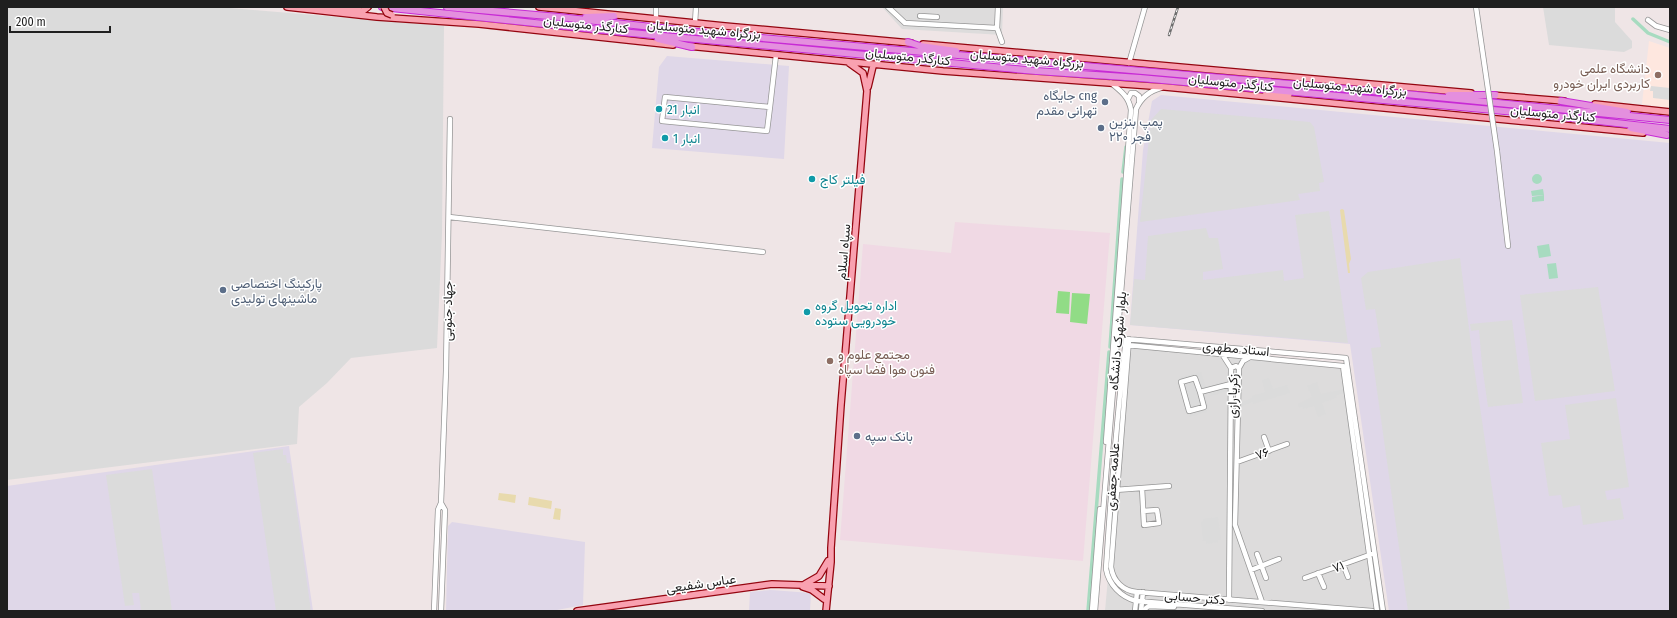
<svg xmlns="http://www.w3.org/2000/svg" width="1677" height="618" viewBox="0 0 1677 618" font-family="'Fira Sans Condensed',Vazirmatn,sans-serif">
<rect width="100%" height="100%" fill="#efe5e6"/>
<path fill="#dddcdc" d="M882,7h121l-1,28 -100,-6z
M1129,345l213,24 36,242h-273z"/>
<path fill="#dfd7e8" d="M667,56l122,10 -5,93 -132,-11 7,-81z
M1161,95l509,48v468h-281l-39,-267 -220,-19 13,-175 9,-49z
M289,446l24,165h-306v-125z
M452,522l133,20 -2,63 -31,6h-106l2,-85z
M771,590l40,3 -1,18h-61l1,-19z"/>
<path fill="#fee7df" d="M1649,41l21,7v60l-28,-4z"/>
<path fill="#f0d9e4" d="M955,222l155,11 -27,328 -243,-21 23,-296 88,9z"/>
<path fill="#e8daad" d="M1342,209l2,1 7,49 -2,5 1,9h-2l-8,-63z
M499,493l17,2 -1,8 -17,-3z
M529,497l23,4 -1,8 -23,-4z
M555,508l6,1 -1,11 -7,-1z"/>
<path fill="#91dc86" d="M1058,291l12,1 -1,22 -13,-1z
M1072,293l18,1 -3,30 -17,-2z"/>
<path fill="#dbdbdb" d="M7,7l223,1 214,18 -2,207 -5,115 -86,10 -24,25 -28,24 -2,37 -290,36z
M1543,7h72v15l17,19v7l-8,4 -75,-7z
M1651,86l19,2v12l-17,-2v-7h-3z
M1161,109l149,13 4,5 10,55 -5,1 1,8 -22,3 2,6 -160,22 11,-102z
M1329,211l19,132 -218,-18 4,-46 11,1 3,-44 58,-8 3,10h9l5,31 -20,3v8l80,-10 1,11 20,-3 -9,-63z
M1460,258l13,102 37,249 -13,2h-89l-37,-263 10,-1 -6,-38 -9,1 -5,-32 7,-6z
M1598,287l17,104 -80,10 -15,-106z
M1512,320l11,83 -35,4 -6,-42 -3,-35 -8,1 -1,-7z
M1201,372l5,15 17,-5 8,7 -3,1v1l-17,5 -1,-3 -5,1 4,16h-2v2l-17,5 -1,-3 -2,1 -9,-35 2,-1v-2z
M1269,378l4,11 14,-4 3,8 -37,11 -1,-2 -12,5v-4l12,-5v-2l13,-4 -3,-12z
M1317,382l4,12 23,-5 1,4 -8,2 -1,3 -14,5 4,11 -8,3 -4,-11 -11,3 -1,-2 -3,1 -1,-4 14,-7 -5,-11z
M1616,398l13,89 -24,4 2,9 13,-2 4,21 -41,6 -3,-20 -17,3 -2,-13 -12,1 -8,-53 29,-4 -5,-34z
M283,449v6h3l1,8h3l21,148h-35l-23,-158z
M152,469l20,142h-31l-2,-18h-7l2,12 -9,1 -19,-131z
M1218,517l3,23h-3v2l-12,2v-3h-3l-2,-19 2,-1v-2z"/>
<path fill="#a7dbc0" d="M1532 179a5 5 0 1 1 10 0a5 5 0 1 1-10 0Z
M1543,189l1,6 -12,1 -1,-5z
M1544,195v6l-12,1v-5z
M1549,244l2,12 -12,2 -2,-12 6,-1 1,8 -1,-8z
M1556,263l2,15 -9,1 -2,-15z"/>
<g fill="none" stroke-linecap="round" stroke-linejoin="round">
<path stroke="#a7dbc0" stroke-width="3.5" d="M1633,19l15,14 22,9
M1123,172l3,-25
M1110,347l12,-168
M1088,611l21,-259"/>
<g stroke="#969696" stroke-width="6">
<path id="minor" d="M888,7l17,16 92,5
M998,7l-1,21 5,14
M920,16l17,1
M656,19v-12
M1648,20l8,6 14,4
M695,23l1,-16
M1129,63l16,-56
M665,97l105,10 -3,24 -105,-10z
M1128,99l3,-6h4l4,3v6
M770,107l6,-52
M1497,151l11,95
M449,217l314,35
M1129,339l-18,228c2,14 12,24 26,25l235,19
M1127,345l216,21 34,245
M1222,354l9,14
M1231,368l5,-2 3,2 -4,157 27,77
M1239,368l4,-7 7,-4
M1200,392l-5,-14 -14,4 8,29 15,-4 -4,-15 31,-8
M1264,437l5,14
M1106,442l25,-332c-2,-13 -10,-19 -20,-27
M1237,462l50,-18
M1142,488l2,37 15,-2 -2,-13 -14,1
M1115,490l54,-4
M1257,554l9,24
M1343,564l5,13
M1251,570l28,-11
M1318,573l6,14
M1305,578l67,-24
M1229,600l2,-232
M434,611l4,-101 3,-7 5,-132 4,-252
M441,611l4,-101 -4,-7
M1092,611l8,-102
M1095,611l41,-502c5,-11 13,-18 25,-21
M1135,611l2,-19
M1141,611l2,-19
M1145,611l1,-3 3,-2 25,1
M1262,611l-126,-10c-15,-4 -27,-16 -30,-32 5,-77 11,-154 20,-230l220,19 37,253"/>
</g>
<g stroke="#94050f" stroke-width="8">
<path id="major" d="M287,7l90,10 102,7 194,21
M321,7l42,4 5,-4
M539,7l186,19 186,17
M923,44l548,49
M688,46l255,25 222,16 478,46
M868,87l5,-21 3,-2
M1266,93l23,1
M1491,95l73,6
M1595,104l75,8
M805,584l14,-8 9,-15
M803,587l9,3 12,9
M577,611l195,-27 57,2
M826,611l5,-49v-14l10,-143 26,-314 -4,-18 -14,-10"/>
</g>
<g stroke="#c72ad5" stroke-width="8">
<path id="highway" d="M382,7l239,25 415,39 104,7 396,36 134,15
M447,7l112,10 158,17 689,60 264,26
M586,17l28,-1
M658,39l34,8
M908,42l12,4 36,5
M1449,95h46
M1561,101l66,11
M1631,128l36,7"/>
</g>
<use href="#minor" stroke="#fff" stroke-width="4.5"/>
<use href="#major" stroke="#f9a1b0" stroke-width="5.5"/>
<use href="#highway" stroke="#e48fde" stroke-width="6"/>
<g stroke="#6d6d6d" stroke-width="2.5">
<path id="rail" d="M1169,35l9,-28"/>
</g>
<use href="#rail" stroke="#fff" stroke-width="1" stroke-dasharray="3" stroke-linecap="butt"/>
<g stroke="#969696" stroke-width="6" stroke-linecap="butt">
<path id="minor-bridge" d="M1476,7l21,144"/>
</g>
<g stroke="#94050f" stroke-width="8" stroke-linecap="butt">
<path id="major-bridge" d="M384,7l3,6 5,2"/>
</g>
<use href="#minor-bridge" stroke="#fff" stroke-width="4.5"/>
<use href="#major-bridge" stroke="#f9a1b0" stroke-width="5.5"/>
</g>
<g fill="#8d6e63" stroke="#fff" stroke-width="1.5">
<circle cx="1658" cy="75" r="4"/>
<circle cx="830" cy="361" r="4"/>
</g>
<g fill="#5c6f8a" stroke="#fff" stroke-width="1.5">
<circle cx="1105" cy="102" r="4"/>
<circle cx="1101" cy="128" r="4"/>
<circle cx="223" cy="290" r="4"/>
<circle cx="857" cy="436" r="4"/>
</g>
<g fill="#0f9aa8" stroke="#fff" stroke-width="1.5">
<circle cx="659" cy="109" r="4"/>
<circle cx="665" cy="138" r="4"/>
<circle cx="812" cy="179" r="4"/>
<circle cx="807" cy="312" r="4"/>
</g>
<g text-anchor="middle" stroke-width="3" stroke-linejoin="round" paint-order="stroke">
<g font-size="13" fill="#1f1f1f" stroke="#fff">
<text transform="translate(586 24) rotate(6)" y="5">کنارگذر متوسلیان</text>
<text transform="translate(704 29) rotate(5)" y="5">بزرگراه شهید متوسلیان</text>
<text transform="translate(908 56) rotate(6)" y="5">کنارگذر متوسلیان</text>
<text transform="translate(1027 58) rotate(5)" y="5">بزرگراه شهید متوسلیان</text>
<text transform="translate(1231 82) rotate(6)" y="5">کنارگذر متوسلیان</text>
<text transform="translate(1350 86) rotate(5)" y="5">بزرگراه شهید متوسلیان</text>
<text transform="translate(1553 113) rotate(5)" y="5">کنارگذر متوسلیان</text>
<text transform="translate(843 252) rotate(-85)" y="5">سپاه اسلام</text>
<text transform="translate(447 311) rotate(-89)" y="5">جهاد جنوبی</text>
<text transform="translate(1117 341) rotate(-85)" y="5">بلوار شهرک دانشگاه</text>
<text transform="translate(1236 348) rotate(5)" y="5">استاد مطهری</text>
<text transform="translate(1232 396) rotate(-89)" y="5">زکریا رازی</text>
<text transform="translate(1262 453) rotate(-20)" y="5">۷۶</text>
<text transform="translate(1112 477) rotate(-86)" y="5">علامه جعفری</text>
<text transform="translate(1338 566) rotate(-20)" y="5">۷۱</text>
<text transform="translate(701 583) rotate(-8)" y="5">عباس شفیعی</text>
<text transform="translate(1195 597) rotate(5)" y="5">دکتر حسابی</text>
</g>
<g font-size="13" fill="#785e54" stroke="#fff" text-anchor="end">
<text x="1650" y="73">دانشگاه علمی<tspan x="1650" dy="15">کاربردی ایران خودرو</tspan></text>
<text x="838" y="359" text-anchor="start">مجتمع علوم و<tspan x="838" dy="15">فنون هوا فضا سپاه</tspan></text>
</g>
<g font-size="13" fill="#4e5e75" stroke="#fff" text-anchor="start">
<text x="1097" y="100" text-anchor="end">جایگاه cng<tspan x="1097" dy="15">تهرانی مقدم</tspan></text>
<text x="1109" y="126">پمپ بنزین<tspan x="1109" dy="15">۲۲۰ فجر</tspan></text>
<text x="231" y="288">پارکینگ اختصاصی<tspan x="231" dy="15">ماشینهای تولیدی</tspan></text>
<text x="865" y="441">بانک سپه</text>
</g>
<g font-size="13" fill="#0d838f" stroke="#fff" text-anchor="start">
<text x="667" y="114">انبار 21</text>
<text x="673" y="143">انبار 1</text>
<text x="820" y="184">فیلتر کاج</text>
<text x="815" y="310">اداره تحویل گروه<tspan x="815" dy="15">خودرویی ستوده</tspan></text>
</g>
</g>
<rect width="1677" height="618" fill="none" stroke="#1f1f1f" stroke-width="16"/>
<path d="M10 26v6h100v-6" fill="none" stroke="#1f1f1f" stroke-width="2"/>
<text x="16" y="26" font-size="12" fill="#1f1f1f" stroke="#ffffff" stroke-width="3" paint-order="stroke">200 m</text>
</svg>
